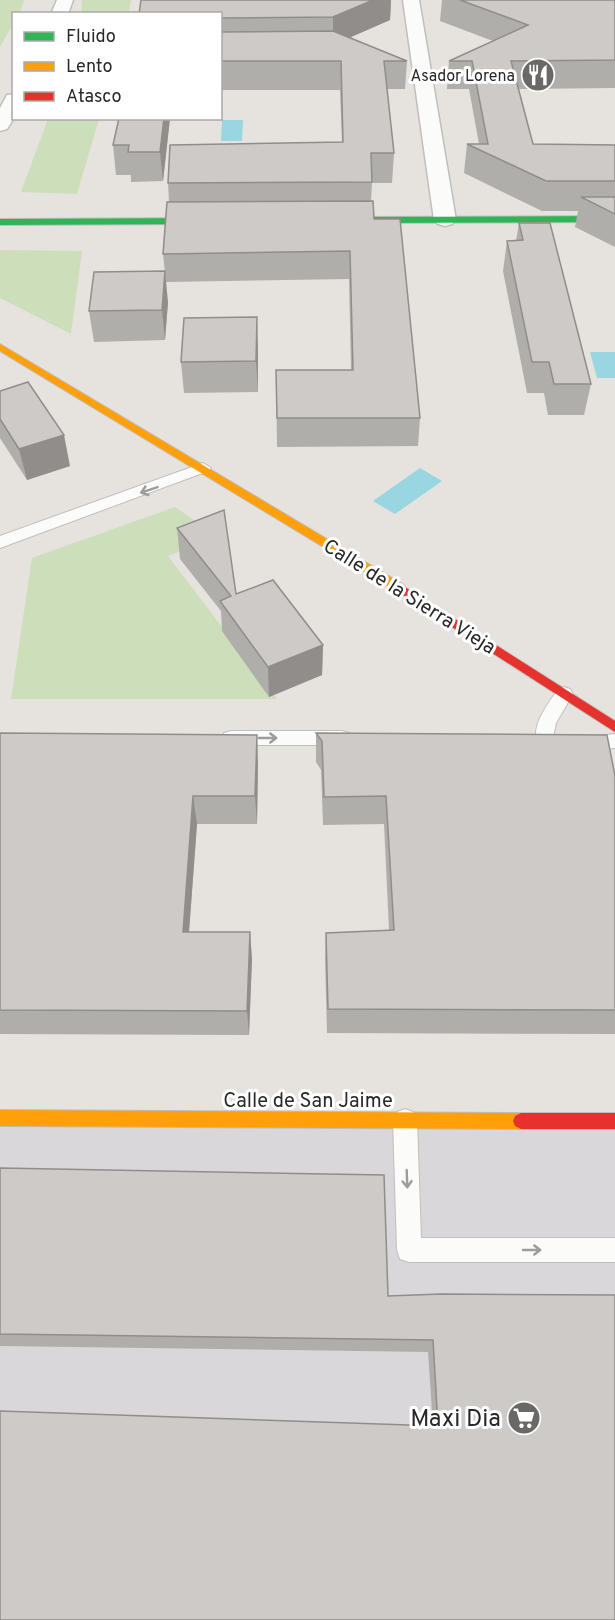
<svg xmlns="http://www.w3.org/2000/svg" width="615" height="1620" viewBox="0 0 615 1620" font-family="Overpass,sans-serif">
<rect width="100%" height="100%" fill="#e6e2de"/>
<path fill="#d9d7d9" d="M0,1118l615,3v499h-615z"/>
<path fill="#cddeba" d="M0,0h24l-4,13 -6,1 -1,10 -13,23z
M82,0h49l-2,13h-48z
M48,119h51l-22,75 -56,-2z
M0,250l82,1 -11,83 -71,-36z
M175,507l42,29 -49,20 109,143h-266l21,-141z"/>
<path fill="#98d6e1" d="M222,120h21l-1,21h-21z
M590,352h25v26h-18z
M420,468l22,13 -47,33 -22,-13z"/>
<g fill="none" stroke-linecap="round" stroke-linejoin="round">
<g stroke="#c0bfbf" stroke-width="2">
<path id="lane" d="M203,463l8,5 -3,3 -208,77v-12z
M564,687l6,2 3,5 -17,29 -4,19 -7,2 -7,-2c-8,-16 11,-39 20,-53z
M231,731h111l7,2 2,5 -2,5 -7,2h-111l-7,-2 -2,-5 2,-5z
M615,734v14l-34,2 -7,-2 -2,-5 2,-5z
M405,1109l8,3 4,8 4,118h194v24h-206l-9,-3 -3,-9 -4,-130 4,-8z"/>
</g>
<g stroke="#c0bfbf" stroke-width="3">
<path id="street" d="M57,0h16l-5,14h-17z
M403,0h16l37,220 -4,4 -7,2 -7,-2 -4,-4z
M14,94v24l-7,11 -7,2v-23l7,-13z"/>
</g>
<g stroke="#c0bfbf" stroke-width="2">
<path id="fast" d="M615,216v6l-259,1 -4,-3 4,-3z
M0,219l211,-1 4,3 -4,3 -211,1z"/>
</g>
<g stroke="#c0bfbf" stroke-width="2">
<path id="slow" d="M0,344l404,241 2,3 -2,3h-8l-396,-240z
M0,1110l521,3 6,3 2,5 -2,5 -6,3 -521,-3z"/>
</g>
<g stroke="#c0bfbf" stroke-width="2">
<path id="jam" d="M400,584l215,137v11l-219,-141 -2,-3 2,-3z
M521,1113h94v16h-94l-6,-3 -2,-5 2,-5z"/>
</g>
<use href="#lane" fill="#fbfbfa" fill-rule="evenodd"/>
<use href="#street" fill="#fbfbfa" fill-rule="evenodd"/>
<use href="#fast" fill="#30b455" fill-rule="evenodd"/>
<use href="#slow" fill="#ff9f0a" fill-rule="evenodd"/>
<use href="#jam" fill="#e5322d" fill-rule="evenodd"/>
</g>
<path fill="#b0aeab" d="M141,0h250l-1,20 -40,17 57,24 -2,28h-18l7,64 -2,30h-20l-1,18 3,18 46,199 -2,28 -141,1 -1,-77h75l-2,-91 -183,3 -3,-28 6,-52 -1,-19 174,-40 -2,-53h-120v-76z
M442,0h173v88l-96,1 14,55 82,1v102l-40,-20 3,-16h-36l-78,-38 3,-29h12l-10,-55h-22l2,-28 44,-20 -53,-20z
M119,118h51l-7,63 -32,1v-7h-15l-3,-30z
M519,223l72,161 -7,31h-36l-4,-22h-17l-24,-122 4,-30h9z
M168,302l-3,38 -71,2 -5,-31z
M258,348v44l-74,1 -3,-31z
M0,391l70,75 -43,14 -27,-42z
M177,528l59,66 87,51 -1,30 -53,22 -47,-66 -1,-20 -41,-52z
M0,733l258,30 -1,61h-60l-8,108 63,26 -3,77 -249,-1z
M316,733l299,43v258l-288,-1 -2,-74 1,-26 63,-3 -5,-106 -61,1 -2,-55 -5,-8z
M0,1168l388,128 53,-2 174,326 -182,-194 -5,-74 -428,-6z"/>
<path fill="#908d8b" d="M373,0h18l-1,20 -57,25v-28z
M164,118h6l-7,63 -3,-29z
M165,271l3,31 -3,38 -3,-30z
M257,317l1,31v44l-2,-31z
M64,435l6,31 -43,14 -8,-31z
M323,645l-1,30 -53,22 -1,-30z
M257,735l1,28 -1,61 -2,-28z
M193,796l4,28 -10,134 -4,-26z
M250,932l2,26 -3,77 -2,-24z"/>
<path fill="#cdcac7" stroke="#908d8b" stroke-width="1.5" d="M141,0h232l-40,17 -113,1v-4h-81z
M460,0h155v60l-104,1 22,83 82,1v36h-69l-79,-37h21l-16,-83h-23l79,-36z
M333,31l74,30h-23l10,92h-23l1,29 -204,1 2,-38 173,-3 -2,-81h-121v-29z
M119,118h45l-4,34h-32l1,-7h-16z
M581,197h34v17z
M373,201l1,18h26l20,199h-143l-1,-48h77l-3,-119 -187,3 4,-52z
M519,223h31l41,161h-37l-5,-22h-17l-25,-121 16,-1z
M165,271l-3,39 -73,1 5,-39z
M257,317l-1,44 -75,1 3,-44z
M28,382l36,53 -45,14 -19,-30v-28z
M224,510l12,84 37,-14 50,65 -55,22 -48,-66 11,-5 -54,-68z
M0,733l257,2 -2,61h-62l-10,136h67l-3,79 -247,-1z
M316,733l291,2 8,41v234l-287,-1 -2,-76 68,-3 -8,-134 -62,1 -2,-56z
M0,1168l384,7 4,121 53,-2 174,1v325h-615v-209l438,15 -5,-86 -433,-6z"/>
<defs><path id="oneway-shaft" d="M-6 0H5M1.5-3L5.5 0L1.5 3" fill="none" stroke-width="1.6" stroke-linecap="round" stroke-linejoin="round" transform="scale(1.5)"/></defs>
<g stroke="#9c9c9c">
<use href="#oneway-shaft" transform="translate(149 490) rotate(161)"/>
<use href="#oneway-shaft" transform="translate(268 738)"/>
<use href="#oneway-shaft" transform="translate(407 1179) rotate(88)"/>
<use href="#oneway-shaft" transform="translate(532 1250)"/>
</g>
<defs>
<g id="restaurant-disc" transform="scale(1.725)"><circle r="9.5" fill="#6a6968" stroke="#fff"/><path d="M-5-6h1v4h1v-4h1v4h1v-4h1v5L-1.5 .5V6h-2V.5L-5-1ZM5-6V6H3V1.5H1.5Q1.5-4 5-6Z" fill="#fff"/></g>
<g id="supermarket-disc" transform="scale(1.725)"><circle r="9.5" fill="#6a6968" stroke="#fff"/><path d="M-6-5.5h2.5l.6 2H6L4.5 2H-2.5L-4.4-4H-6ZM-1.5 3.2a1.3 1.3 0 1 0 .1 0ZM3 3.2a1.3 1.3 0 1 0 .1 0Z" fill="#fff"/></g>
</defs>
<g fill-rule="evenodd">
<use href="#restaurant-disc" x="538" y="75"/>
<use href="#supermarket-disc" x="524" y="1418"/>
</g>
<g text-anchor="middle" stroke-width="6" stroke-linejoin="round" paint-order="stroke">
<g font-size="16" fill="#282828" stroke="#fff" text-anchor="end">
<text x="515" y="81">Asador Lorena</text>
</g>
<g font-size="20" fill="#282828" stroke="#fff">
<text transform="translate(410 596) rotate(32)" y="7">Calle de la Sierra Vieja</text>
<text x="308" y="1107">Calle de San Jaime</text>
</g>
<g font-size="24" fill="#282828" stroke="#fff" text-anchor="end">
<text x="501" y="1426">Maxi Dia</text>
</g>
</g>
<rect x="12" y="12" width="210" height="108" fill="#ffffff" stroke="#a9a9a9" stroke-width="1.5"/>
<rect x="24" y="32" width="30" height="9" fill="#30b455" stroke="#a9a9a9" stroke-width="1.5"/>
<text x="66" y="42" font-size="18" fill="#282828">Fluido</text>
<rect x="24" y="62" width="30" height="9" fill="#ff9f0a" stroke="#a9a9a9" stroke-width="1.5"/>
<text x="66" y="72" font-size="18" fill="#282828">Lento</text>
<rect x="24" y="92" width="30" height="9" fill="#e5322d" stroke="#a9a9a9" stroke-width="1.5"/>
<text x="66" y="102" font-size="18" fill="#282828">Atasco</text>
</svg>
